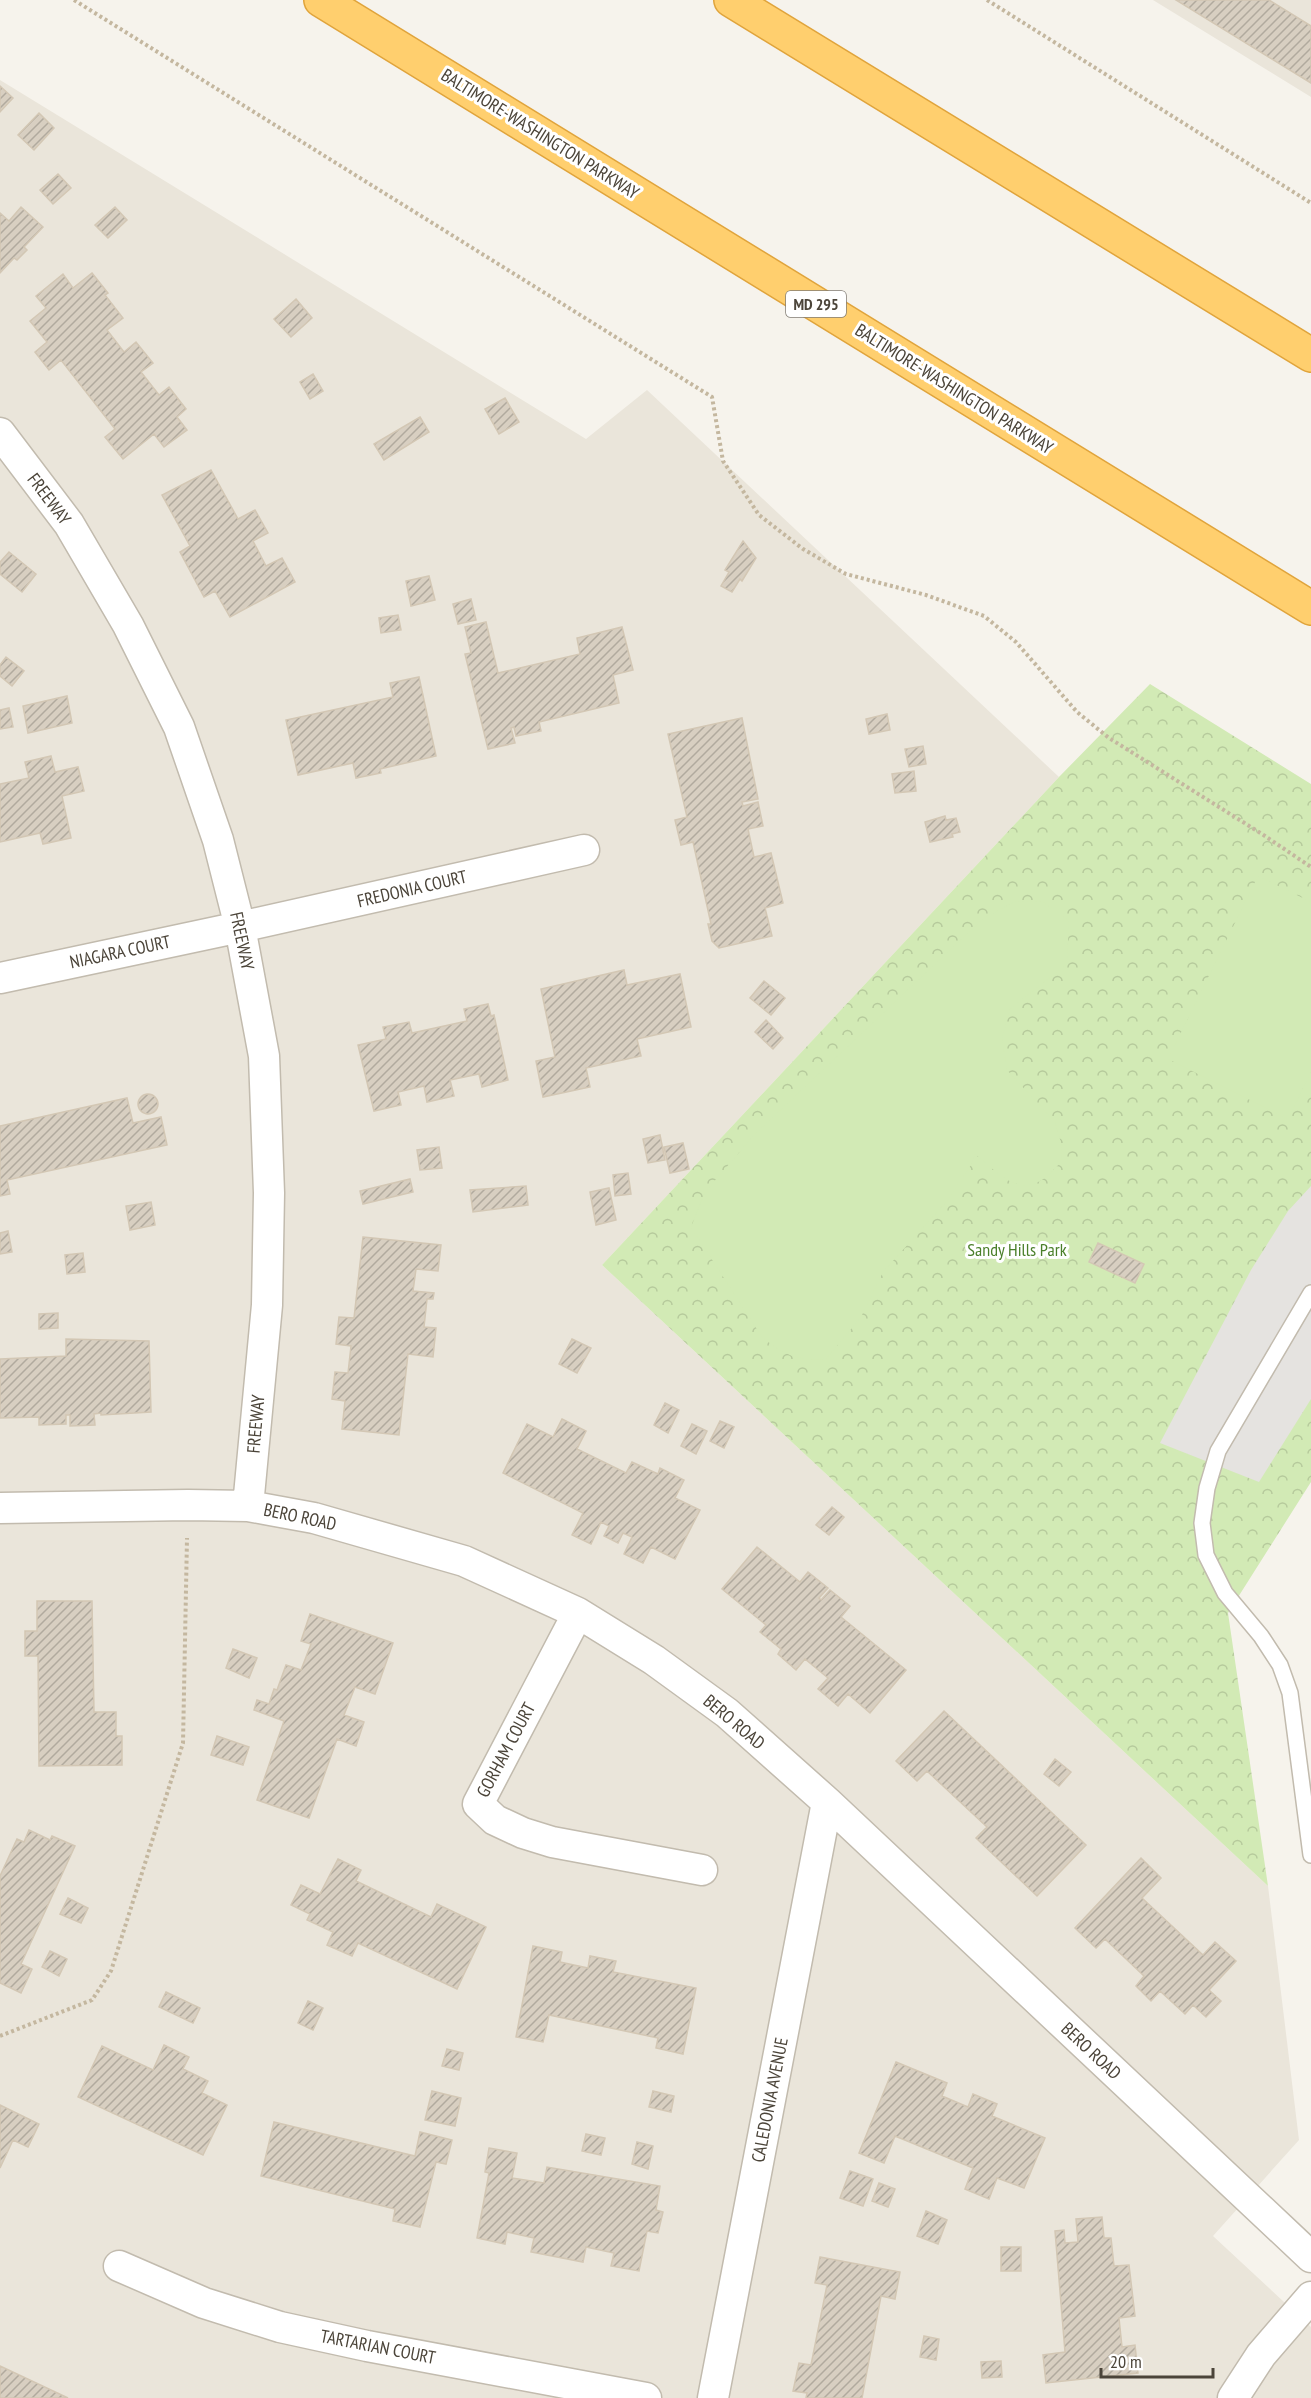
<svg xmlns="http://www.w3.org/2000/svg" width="1311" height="2398" viewBox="0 0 1311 2398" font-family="'PT Sans Narrow',sans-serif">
<defs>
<pattern id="forest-crowns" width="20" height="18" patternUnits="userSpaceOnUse" patternTransform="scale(1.5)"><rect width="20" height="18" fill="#d2eab5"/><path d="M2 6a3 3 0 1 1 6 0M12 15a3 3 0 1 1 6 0" fill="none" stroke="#b6ca9c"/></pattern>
<pattern id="building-hatch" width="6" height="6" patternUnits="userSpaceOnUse" patternTransform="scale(1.5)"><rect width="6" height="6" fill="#d8cfc1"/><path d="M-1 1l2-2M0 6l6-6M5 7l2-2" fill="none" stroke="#b1aa9e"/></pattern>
</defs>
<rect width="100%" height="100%" fill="#f6f3ec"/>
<path fill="#eae5da" d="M1153,0h158v97z
M0,80l586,359 61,-49 412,387 -457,488 666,621 31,254 -86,96 98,91v71h-1311z"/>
<path fill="url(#forest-crowns)" d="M1150,684l161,100v698l-83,131 40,273 -666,-621 457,-488z"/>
<path fill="#d2eab5" d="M1258,876l53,26v170l-23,47 -120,-60z
M1016,901l27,1 26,19 -2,43 -57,45 -8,30 5,31 48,52 7,24 -1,16c-6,6 -13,15 -21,19 -25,15 -47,-13 -65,-27l-4,11 -24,36 -64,71 -22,45 -35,42c-29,2 -42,-4 -64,-22l-71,-110 14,-35 50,-58 229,-216z"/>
<path fill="#e5e3e0" d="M1311,1186v213l-52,83 -99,-39 91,-173 37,-59z"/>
<path fill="url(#building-hatch)" stroke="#d3c7b4" stroke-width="1.5" d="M1176,0h93l42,26v57z
M0,86l13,12 -13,14z
M39,113l15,15 -20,22 -16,-15z
M58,174l13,14 -18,16 -13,-14z
M21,207l22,20 -19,20 3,3 -10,10 -3,-2 -14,15v-60l9,8z
M115,207l12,13 -19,18 -13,-13z
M92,273l16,20 -3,2 18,23 -16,12 17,22 12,-10 17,21 -12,9 18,23 10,-8 17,22 -9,8 10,13 -23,17 -10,-13 -31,25 -18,-22 10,-8 -54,-69 -12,10 -14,-18 12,-10 -17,-21 16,-13 -10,-12 27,-22 10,14z
M296,299l16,19 -21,19 -17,-18z
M313,374l10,17 -13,8 -10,-17z
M505,398l14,24 -20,12 -14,-25z
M420,417l9,15 -45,28 -10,-16z
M211,470l27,49 17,-9 13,23 -15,8 13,25 16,-8 13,24 -65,35 -15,-26 -11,6 -24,-45 10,-6 -28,-51z
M743,541l13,17 -14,23 -2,-2 -8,13 -11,-6 8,-14 -4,-2z
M9,552l27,22 -14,18 -22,-18v-12z
M429,576l6,24 -24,6 -5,-25z
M471,599l5,21 -18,4 -5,-20z
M398,615l3,15 -20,3 -2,-15z
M486,622l12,51 82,-19 -3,-16 45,-11 11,43 -20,5 6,28 -80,19 2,9 -25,5 -2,-9 -3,1 4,15 -27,6 -23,-95 6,-1 -6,-26z
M6,657l18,14 -12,15 -12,-10v-11z
M419,677l17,79 -56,13 1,4 -25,5 -3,-15 -55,12 -12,-55 107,-23 -3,-14z
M67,696l5,27 -44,10 -5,-27z
M9,708l4,19 -13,2v-19z
M887,714l3,16 -21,4 -3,-15z
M742,718l16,81 -16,3 1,4 15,-4 5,24 -15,3 6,28 17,-4 12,50 -18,5 7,28 -53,12 -7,-7 -4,-17h3l-18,-82 -12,3 -6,-25 12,-3 -19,-83z
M923,746l3,18 -17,3 -4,-18z
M51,756l4,16 23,-5 6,24 -22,5 9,42 -28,6 -3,-11 -40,9v-58l29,-6 -4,-16z
M914,771l2,20 -21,2 -3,-19z
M945,816l1,4 10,-2 4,14 -8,2 1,3 -23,5 -5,-20z
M624,970l3,15 53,-11 11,53 -54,12 4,17 -55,12 4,19 -47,10 -7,-36 19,-4 -14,-68z
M764,981l21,17 -14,17 -21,-17z
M488,1004l3,12 3,-1 14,65 -26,7 -3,-13 -29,6 4,16 -27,6 -3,-16 -26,6 3,13 -27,6 -16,-66 28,-6 -3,-12 26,-5 3,11 55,-12 -3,-12z
M766,1020l17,18 -10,11 -18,-17z
M138 1104a10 10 0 1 1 20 0a10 10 0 1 1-20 0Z
M127,1098l6,25 28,-6 6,28 -160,35 3,14 -10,2v-70z
M660,1135l5,25 -17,3 -5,-24z
M683,1143l6,26 -19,4 -6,-26z
M439,1147l3,21 -22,2 -3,-20z
M628,1173l3,21 -16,2 -2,-21z
M410,1179l3,13 -50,12 -3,-13z
M526,1186l2,19 -55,7 -3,-22z
M609,1188l7,32 -20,5 -6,-33z
M151,1202l4,23 -25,5 -4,-24z
M8,1231l4,21 -12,2v-21z
M363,1237l78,8 -3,26 -22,-2 -3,22 21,2 -1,6h-6l-3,28 12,1 -3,29 -25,-3 -9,81 -57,-6 3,-28 -13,-2 3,-27 13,1 3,-27 -15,-2 3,-27 15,1z
M1098,1243l46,21 -9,19 -46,-21z
M83,1253l2,19 -18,2 -2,-19z
M58,1313v15l-19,1v-15z
M66,1339l83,2 2,71 -50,3v-2l-7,1 1,11 -25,1v-11h-4v9l-27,1v-8l-39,1v-59l66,-3z
M572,1339l19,9 -14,25 -18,-9z
M665,1403l14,7 -11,23 -14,-8z
M562,1419l24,12 -9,18 49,24 6,-11 26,12 2,-6 24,12 -9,18 25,12 -25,49 -24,-12 -8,16 -19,-9 8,-17 -9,-4 -5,10 -14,-7 5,-10 -8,-4 -10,22 -19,-9 11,-22 -80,-40 24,-49 26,13z
M720,1421l14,6 -10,21 -14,-7z
M692,1424l15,7 -11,23 -15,-8z
M832,1507l12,10 -15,18 -13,-10z
M757,1547l43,35 8,-10 20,16 -9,10 2,2 9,-10 20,16 -9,11 65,53 -36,43 -22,-19 -10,12 -20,-17 10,-11 -23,-19 -9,11 -18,-16 3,-5 -21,-17 6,-7 -44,-36z
M37,1601h55l2,111h22v24h6v29l-83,1 -1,-110h-13v-25h12z
M310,1614l83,29 -18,51 -20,-7 -11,28 20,7 -8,24 -19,-7 -28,79 -52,-18 27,-79 -30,-11 3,-10 12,4 5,-15 3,1 9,-25 15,5 10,-26 -10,-3z
M233,1649l24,9 -8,20 -23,-10z
M944,1711l142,134 -49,51 -61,-58 11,-11 -60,-56 -10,10 -21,-20z
M217,1736l32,11 -6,18 -32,-10z
M1055,1759l16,13 -12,14 -15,-12z
M29,1830l21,10 2,-4 23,10 -54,118 11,5 -11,24 -21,-10v-107l17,-37 7,3z
M1141,1858l20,20 -19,20 61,57 12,-13 21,19 -27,29 12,11 -15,16 -13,-12 -8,9 -25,-23 -9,10 -15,-15 8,-10 -39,-37 -9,9 -21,-20z
M338,1859l23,11 -5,11 75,36 6,-13 49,23 -29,62 -99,-46 -6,13 -25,-11 6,-13 -26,-12 3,-6 -19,-9 10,-20 19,9z
M68,1898l20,10 -7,15 -21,-9z
M533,1946l29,6 -2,10 28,6 2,-12 26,5 -3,11 83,16 -13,66 -27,-6 2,-10 -109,-23 -6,27 -27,-5z
M50,1951l17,8 -8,17 -17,-9z
M166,1992l34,16 -7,15 -34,-16z
M308,2001l15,7 -10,22 -15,-7z
M164,2045l25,12 -6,12 25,12 -6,12 25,12 -24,50 -125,-58 24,-51 51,24z
M447,2049l16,4 -4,17 -17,-4z
M896,2062l51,21 -5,13 26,11 5,-13 24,10 -5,12 53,22 -21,50 -27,-10 -8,21 -24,-10 8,-21 -78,-32 -11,27 -25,-10z
M432,2091l29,7 -6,28 -30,-6z
M653,2091l21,5 -3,16 -22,-5z
M0,2105l39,19 -11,23 -15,-7 -13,28z
M274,2122l141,34 5,-24 32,8 -6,24 -10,-2 -16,65 -27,-6 2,-12 -134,-33z
M586,2134l19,4 -4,17 -19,-4z
M637,2142l16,4 -5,23 -16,-5z
M489,2148l28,5 -5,25 32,5 3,-16 113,19 -4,24 7,2 -5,21 -11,-2 -8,40 -28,-5 3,-13 -28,-6 -3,15 -52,-10 3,-14 -27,-6 -2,12 -28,-6 12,-65 -4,-1z
M850,2171l23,8 -10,27 -23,-8z
M879,2183l16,6 -7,18 -16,-6z
M926,2211l21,9 -9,24 -21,-8z
M1102,2217l2,21h7l3,28 15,-1 6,51 -16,2 3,29 13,-2 3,28 -92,10 -3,-28 22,-3 -10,-121 9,-1 1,13 13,-1 -2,-23z
M1001,2247h20v24h-20z
M820,2257l80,15 -5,27 -14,-3 -19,102h-56l1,-5 -14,-2 6,-28 12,2 16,-80 -12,-2z
M924,2336l15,3 -3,21 -16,-3z
M1001,2361l1,16 -20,1 -1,-16z
M0,2366l68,32h-68z"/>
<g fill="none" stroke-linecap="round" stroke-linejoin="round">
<g stroke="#c2bbae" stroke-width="18">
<path id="lane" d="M1311,1293l-93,158 -11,37 -5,35 4,32 19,38 36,43 19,29 10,28 21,162"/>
</g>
<g stroke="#c2bbae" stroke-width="33">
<path id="street" d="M0,433l69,91 59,101 51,102 39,113 22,87 24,129 5,137 -2,112 -19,201
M0,978l240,-51 344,-77
M0,1508l188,-3 60,1 66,12 150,43 114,52 76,47 73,53 100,89 484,455
M578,1613l-100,191 17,16 28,13 29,9 150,28
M119,2266l85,37 76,24 87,19 279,52
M713,2398l114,-596
M1233,2398l28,-43 50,-58"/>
</g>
<g stroke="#e0a43c" stroke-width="36">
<path id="highway" d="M321,0l990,608
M731,0l580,355"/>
</g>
<path stroke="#c4b79f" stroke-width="4" stroke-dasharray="3 3" stroke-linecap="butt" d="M74,0l638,397 11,64 36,54 44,34 43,25 80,21 58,21 32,26 61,70 32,26 153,96 49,33
M987,0l324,203
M0,2036l92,-36 19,-29 72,-228 4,-205"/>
<use href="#lane" stroke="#fff" stroke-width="15"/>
<use href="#street" stroke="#fff" stroke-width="30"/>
<use href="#highway" stroke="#ffcf6e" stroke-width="33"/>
</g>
<g text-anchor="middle" stroke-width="6" stroke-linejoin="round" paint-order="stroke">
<rect fill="#fff" stroke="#817c74" stroke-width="1.5" x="786" y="291" width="60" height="26" rx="4.5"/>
<g font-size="16" font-weight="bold" fill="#4b4439">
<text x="816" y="310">MD 295</text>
</g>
<g font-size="18" fill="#4b4439" stroke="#fff">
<text transform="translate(540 134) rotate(32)" y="6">BALTIMORE-WASHINGTON PARKWAY</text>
<text transform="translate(954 389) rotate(32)" y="6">BALTIMORE-WASHINGTON PARKWAY</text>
<text transform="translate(49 499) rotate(53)" y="6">FREEWAY</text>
<text transform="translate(412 889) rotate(-13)" y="6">FREDONIA COURT</text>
<text transform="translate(242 941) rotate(78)" y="6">FREEWAY</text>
<text transform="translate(120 952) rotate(-12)" y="6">NIAGARA COURT</text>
<text transform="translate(256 1424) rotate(-85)" y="6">FREEWAY</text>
<text transform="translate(300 1517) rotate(12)" y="6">BERO ROAD</text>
<text transform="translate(734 1722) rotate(40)" y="6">BERO ROAD</text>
<text transform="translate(506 1750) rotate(-62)" y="6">GORHAM COURT</text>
<text transform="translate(1091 2051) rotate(43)" y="6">BERO ROAD</text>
<text transform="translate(770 2100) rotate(-79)" y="6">CALEDONIA AVENUE</text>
<text transform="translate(378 2347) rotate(11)" y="6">TARTARIAN COURT</text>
</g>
<g font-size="18" fill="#4a7f2a" stroke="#fff">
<text x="1017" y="1256">Sandy Hills Park</text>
</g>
</g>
<path d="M1101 2368v9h112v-9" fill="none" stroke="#4b4439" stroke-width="3"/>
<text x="1110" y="2368" font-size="18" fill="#4b4439" stroke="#ffffff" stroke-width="4.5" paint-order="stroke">20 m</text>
</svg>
